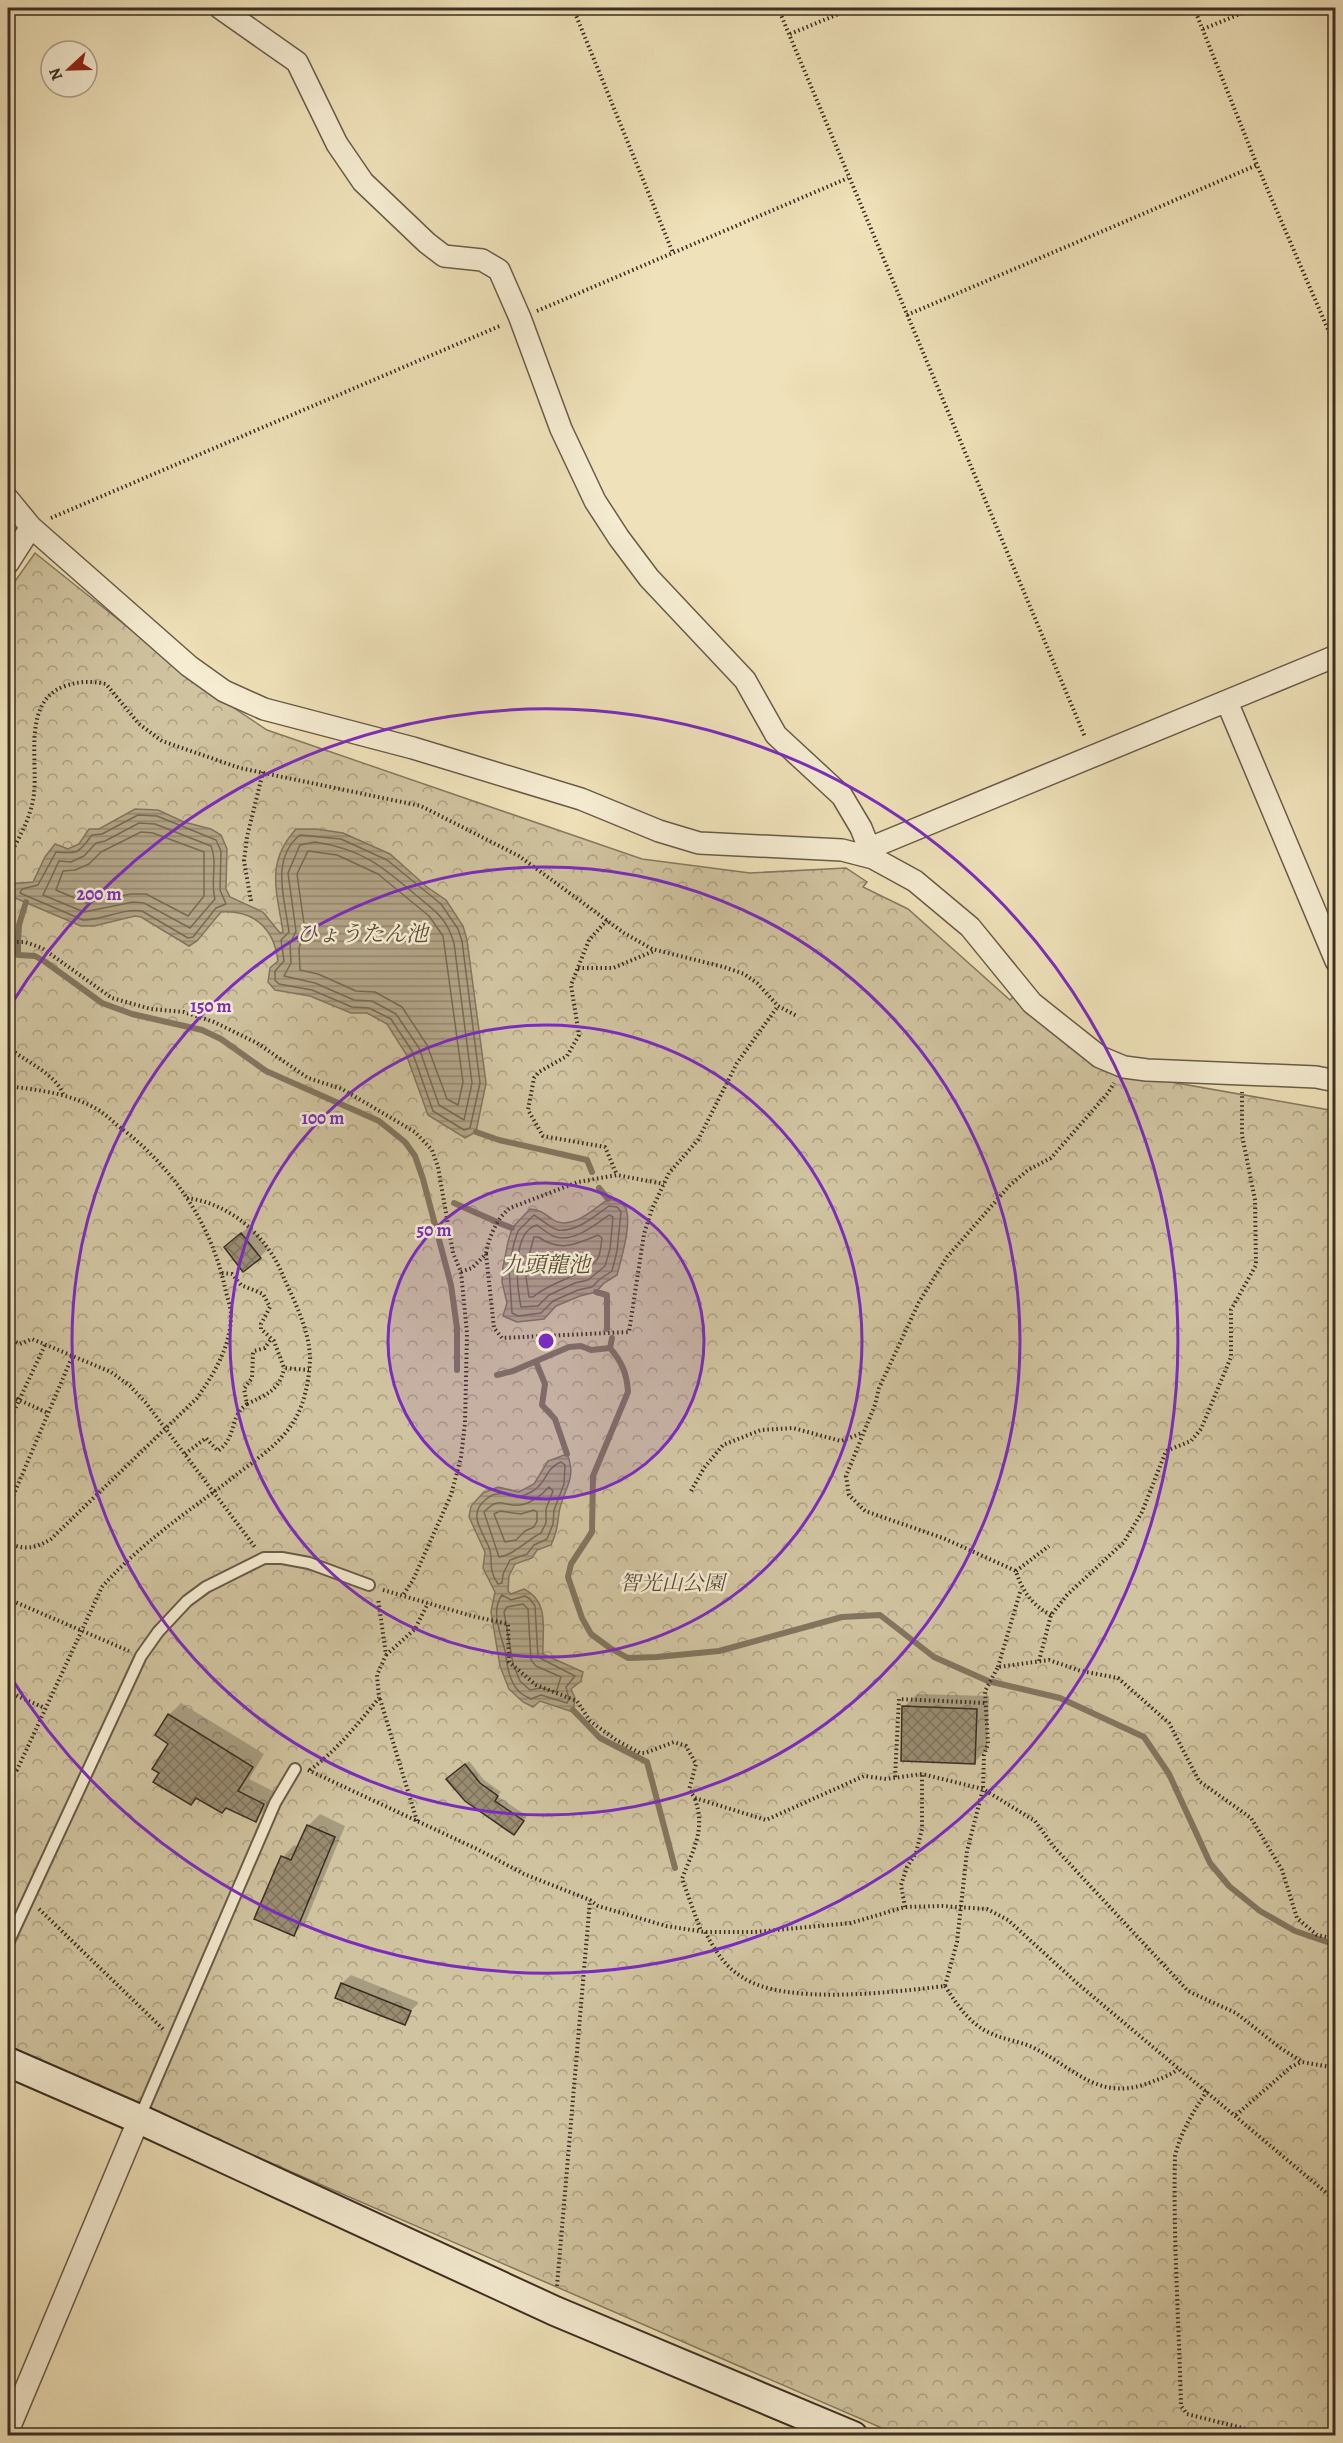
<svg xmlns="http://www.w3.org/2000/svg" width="1343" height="2443" viewBox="0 0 1343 2443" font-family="Alegreya,'Noto Serif JP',serif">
<defs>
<pattern id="forest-crowns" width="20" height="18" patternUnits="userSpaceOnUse" patternTransform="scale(1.5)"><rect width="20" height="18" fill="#d0c39f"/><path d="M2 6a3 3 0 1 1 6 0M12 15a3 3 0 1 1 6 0" fill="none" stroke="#aa9f81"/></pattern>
<pattern id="water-rules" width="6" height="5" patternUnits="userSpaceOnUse" patternTransform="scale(1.5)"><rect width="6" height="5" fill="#b2a486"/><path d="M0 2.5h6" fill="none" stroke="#92866d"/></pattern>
<pattern id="building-cross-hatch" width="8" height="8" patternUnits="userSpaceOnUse" patternTransform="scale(1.5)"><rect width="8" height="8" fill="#998c71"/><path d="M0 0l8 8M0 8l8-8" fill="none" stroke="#7e735c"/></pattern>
</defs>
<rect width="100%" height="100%" fill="#efe1b9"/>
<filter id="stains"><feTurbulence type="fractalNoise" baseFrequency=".00333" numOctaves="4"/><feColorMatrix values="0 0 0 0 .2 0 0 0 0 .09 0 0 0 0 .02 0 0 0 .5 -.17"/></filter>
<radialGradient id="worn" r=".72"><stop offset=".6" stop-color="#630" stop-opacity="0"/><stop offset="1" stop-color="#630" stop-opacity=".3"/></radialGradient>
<path fill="url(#forest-crowns)" stroke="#867960" stroke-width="1.5" d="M35,553l169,135 63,42 375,129 108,14 96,-5 21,14 -4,5 45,22 102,91 5,-5 88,75 232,41v1324h-437l-890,-386v-1458z"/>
<path fill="url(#water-rules)" stroke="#82755e" stroke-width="1.5" d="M135,809l23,1 26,12 27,7 10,6 6,14 -1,40 4,8 33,15 17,21 3,-1c-6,-41 -18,-69 13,-103h20l27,4 47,21 37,33 19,13 17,26 4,14 19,143 -10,49 -11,6 -37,-23 -22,-61 -19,-30 -20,-11h-16l-41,-17 -35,-6 -7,-8 2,-14 8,-7c-4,-33 -24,-51 -57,-49l-24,29 -8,5 -48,-29 -6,-1 -41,10h-13l-73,-31v-11l25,-2 12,-25 10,-13 13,5 11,-5 10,-15h10z
M608,1199c7,2 13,2 17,8 8,13 -4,53 -8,68l-13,8 -8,9 -16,4 -24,10 -12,13 -27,3 -14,-6 4,-13 -5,-21 1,-15 5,-25 4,-14 18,-19c9,0 15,5 22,10 18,13 41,-9 56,-20z
M567,1454c11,25 -5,37 -8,59 -2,14 -2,19 -8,32l-14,5 -5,8 -17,6 -6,12 -1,15 3,3 13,-5c26,13 18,40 19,65l40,18 -2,9 -10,8 4,9 -2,14 -33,-11 -7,6 -10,-5 -14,-13 -9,-23 -9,-54 4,-20 -12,-24 2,-16 -16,-35 2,-11 12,-13 15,-6 21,5 15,-8 14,-23z"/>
<path fill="#0003" d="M250,1226l18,23 -8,8 -26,-18z
M917,1694l72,2 -2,53 -12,13 -71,-55z
M181,1703l83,51 -15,25 26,13 -8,16 -12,12 -94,-47 9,-30 -1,-28z
M469,1761l15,19 17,12 -4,4 30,20 -9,14 -66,-54z
M320,1814l25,12 -40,97 -12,12 -10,-78 11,-12 5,2 9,-21z
M351,1975l67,27v2l-9,8 -72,-15 5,-14z"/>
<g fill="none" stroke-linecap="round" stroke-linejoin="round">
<path stroke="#766a54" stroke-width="1.5" d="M138,815l19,1 59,24 5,11 -1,39 6,14 -10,4 -23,29 -5,1 -46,-27c-19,-3 -39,9 -59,9l-63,-27 2,-4 16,-4 18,-33c22,2 23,1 36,-17l10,-1z
M139,823l16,1 56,22c7,16 -1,36 4,53l-25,29 -46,-25 -11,-1 -49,10 -41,-17 16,-34 12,1 13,-6 12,-13 9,-2z
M141,832l12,1 51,19v44l-16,20 -42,-22h-15l-45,9 -30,-13 7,-19 12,-1 14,-6 12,-12z
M300,835l41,4 46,21 54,44 17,25 4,12 18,142 -10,45 -6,2 -31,-19 -21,-60 -21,-32 -22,-11 -17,-1 -40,-17 -33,-6 -4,-4v-9l9,-10 -3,-21 8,-8c-4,-32 -19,-73 11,-97z
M315,842c47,7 67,24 102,54 19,16 29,21 37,47l18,140 -8,37 -25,-15 -20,-57 -23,-34 -24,-13 -18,-1 -39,-17 -31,-7 7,-13 -1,-19 6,-13 -8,-58 12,-28z
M308,851l29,4 41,19 51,42 14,20 20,146 -5,23 -11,-6 -20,-54 -25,-38 -27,-15 -19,-1 -38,-17 -18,-4 -1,-22 6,-17 -8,-57z
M609,1206l8,1 4,5 -4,39 -5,20 -12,8 -8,8 -14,3 -25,11 -12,12 -23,3 -6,-3 -3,-45 5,-25 4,-12 16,-16c7,4 16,13 24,15 19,2 37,-14 51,-24z
M609,1215l4,2 -3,32 -5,17 -17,14 -13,3 -26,12 -11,11 -17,1c-4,-20 -10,-75 16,-82 5,4 10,8 16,11 19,8 42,-11 56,-21z
M598,1235l4,3c-1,6 -1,18 -6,23 -16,17 -44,19 -63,36h-4l-4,-27 9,-33h4c23,15 36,8 60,-2z
M561,1462l4,3 -1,19 -10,26 -1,14 -6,15 -13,6 -7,9 -17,6 -7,14 -1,9 -4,1c-12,-17 -3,-25 -10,-39 -6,-14 -18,-29 -6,-42 4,-4 9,-9 15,-9 17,-3 15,9 36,-3 14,-8 12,-23 28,-29z
M549,1487l4,4 -7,18v14l-5,10c-14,7 -27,22 -42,24l-15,-45c16,-17 18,-5 36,-7 10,-1 22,-10 29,-18z
M534,1510l3,2v9l-3,6 -9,4 -9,9 -11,2 -11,-28 6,-3 21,3z
M502,1595l9,5 14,-4 5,3 5,7 3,51 37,19 -9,11 3,12 -2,4 -26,-8 -10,4c-7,-3 -15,-9 -18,-16 -6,-11 -6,-21 -8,-32 -4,-17 -15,-40 -3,-56z
M523,1604l5,5 3,51 5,6 25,11 -5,15 -15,-4 -11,2 -10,-9 -7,-17 -9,-52 3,-5z"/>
<path stroke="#82755e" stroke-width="6" d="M18,941l1,-16 7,-23
M18,943v12l17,1 9,5 58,42 30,11 70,16 19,9 45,32 113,50 26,21 10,14 8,23 28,106 6,43v42
M476,1132l23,8 88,20 5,12
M599,1188l9,11
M454,1203l43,19
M499,1223l13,5
M596,1292l11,3v34
M612,1338l-2,10c12,14 17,26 18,44l-35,84 -1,56 -21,32 -3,13 14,41 9,16 19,14 18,10 29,-1 62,-6 123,-34 38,-2 54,42 54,24
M536,1362l9,22 -3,21 13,14 12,35
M497,1375l16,-4 56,-24 12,-1 10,4 19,-2
M992,1682l68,16 84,39 25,37 41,89 19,23 31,25 35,20 41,14
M573,1710l27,28 47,24 28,106"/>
</g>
<path fill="url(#building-cross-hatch)" stroke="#3b2f22" stroke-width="1.5" d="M241,1233l20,25 -18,14 -19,-25z
M902,1706l75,3 -2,55 -74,-3z
M168,1714l85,53 -15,24 26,13 -8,18 -30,-14 -4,5 -26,-15 -5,7 -38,-23 6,-9 -7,-4 16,-25 -13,-9z
M465,1764l15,19 18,13 -3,5 29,20 -10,14 -49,-34 -19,-22z
M307,1825l28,12 -41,99 -40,-17 27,-63 10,4z
M341,1983l70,28 -6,14 -70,-27z"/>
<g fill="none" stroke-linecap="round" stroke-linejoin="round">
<g stroke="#685c48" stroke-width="14">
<path id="lane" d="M8,1943l133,-287 17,-24 29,-31 19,-14 58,-29h18l27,5 60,22
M139,2119l136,-316 20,-34"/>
</g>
<g stroke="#685c48" stroke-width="24">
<path id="street" d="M220,8l77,54 40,82 26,38 64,61 17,13 38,4 17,10 21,48 41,111 34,72 24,37 30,40 96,102 31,55 66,61 19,32 12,30
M8,499l23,28 158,139 35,25 40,18 149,39 168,51 78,32 40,12 143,7 31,8 42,23 55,46 62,76 68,54 24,10 23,3 169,7 20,4
M8,563l23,-36
M1227,702l109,259
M870,848l466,-192
M8,2431l131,-312"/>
</g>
<g stroke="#3b2f22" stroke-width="32">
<path id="secondary" d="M8,2062l131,57 416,192 298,125"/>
</g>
<path stroke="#3b2f22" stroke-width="4" stroke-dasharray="1.5 3" stroke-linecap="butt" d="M573,8l100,245
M778,8l307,729
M1194,8l63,157 79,183
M260,12l11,-4
M1203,29l52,-21
M790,34l63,-26
M537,311l311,-133
M907,315l350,-150
M51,518l451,-193
M8,858c11,-20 23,-40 26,-64 4,-34 -12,-93 31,-108 15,-5 25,-5 41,-2l33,40 23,17 78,27 181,38 98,50 105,77 28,16 72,18 20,7 13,9 21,23 19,10
M251,901l-7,-40 3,-24 16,-65
M607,920l-18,20 -18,45 8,50 -12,21 -28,16 -5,6 -6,32 15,26 62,11 12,28
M8,942h17l17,6 70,50 39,11 33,3 30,10 43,21 51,35 34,11 73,43 17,18 6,17 15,86 8,19 6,61 -2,90 -4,34 -10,38 -38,85 -10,15
M578,968h35l41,-17
M8,1047c16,14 47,26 55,47
M8,1086c30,4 60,7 87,22 8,4 15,11 22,17 54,40 94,97 108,163 2,9 6,19 6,27 0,31 -17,59 -34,83l-146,141c-16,10 -27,11 -43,4
M486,1253c3,-16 11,-35 24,-45l68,-26 39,-7 47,9
M461,1272l11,-4 14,-14 8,74 8,10 127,-6 15,-98 8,-25 17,-36 29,-33 39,-77 41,-57
M222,1273l10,1 9,11 22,9 7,13 -9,17v5l13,12 10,27 25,2
M8,1338l12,6 12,-5 79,33 19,14 16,17 109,144
M8,1356l6,-14
M8,1395l40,18
M247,1404c19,-9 33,-14 37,-36
M8,1424l37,-79
M185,1454l21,-16 12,13c20,-15 10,-33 29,-47l-3,-15 8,-11 1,-24 1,-3 11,-3 6,-9
M691,1491l13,-23 19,-23 38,-15 32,-2 48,13 21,-8
M8,1508l64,-151
M1016,1571l33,-25
M383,1590l89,26 36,8 1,38 27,23 41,16 13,20 26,19 24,13h5l29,-11 12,4 10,18 -7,26 6,8 71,22 98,-44 22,3 36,-5 61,15 52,32 18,25 135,145 48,22 43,34 23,15 34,6
M8,1599l121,52
M1051,1615c-18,-9 -29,-24 -35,-44l-73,-33 -78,-27 -16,-16 -3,-19 29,-71 4,-17 40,-86 28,-45 63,-72 18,-15 23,-12 57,-65 6,-10
M386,1655l29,-26 13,-26
M1039,1661l12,-46 16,-20 57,-53 18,-30 24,-61 25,-10 10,-12 30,-72v-47l25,-45 -1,-65 -13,-65v-43
M998,1667l23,-78
M8,1692l37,16
M380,1699l37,122
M308,1770l169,79 47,25 66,26 8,6 68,20 39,6h50l96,-9 54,-16 37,-1 45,3 21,11 70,64 258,217
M310,1770c27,-20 48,-46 69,-72l-2,-23 9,-20 -8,-57
M8,1774l9,-4 85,-183c38,-43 84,-74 129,-108 21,-17 49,-34 63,-58 11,-18 15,-41 16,-61 0,-29 -15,-57 -26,-82 -16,-41 -52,-74 -97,-80
M895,1777l4,-78 87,4
M695,1799c11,32 -2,50 -13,80l19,52
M905,1907l-4,-22 6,-18 9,-14 6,-24v-55
M39,1909l124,120
M705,1932c10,18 19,34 37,45 42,29 152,15 203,9l12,-44 10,-91 16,-62 1,-34 4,-11 -3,-53 13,-24 51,-7 32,11 37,7 51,45 30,58 52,37 31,52 15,48 20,17 19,4
M945,1986c14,22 27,41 52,50 11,4 24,6 35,11 45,22 67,57 122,34 8,-3 17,-6 24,-12
M1207,2091c-14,21 -26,40 -32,65 -2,83 4,167 6,250l6,8 87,22
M1236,2115l55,-48 10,-5
M557,2286l33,-386
M1302,2436l34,-9"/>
<use href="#lane" stroke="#f5ecd2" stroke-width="10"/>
<use href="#street" stroke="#f5ecd2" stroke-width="21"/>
<use href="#secondary" stroke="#f5ecd2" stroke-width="28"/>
</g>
<circle cx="546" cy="1341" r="158" fill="#7b2cbf" fill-opacity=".12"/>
<g fill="none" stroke="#7b2cbf" stroke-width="3">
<circle cx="546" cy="1341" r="158"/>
<circle cx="546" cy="1341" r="316"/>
<circle cx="546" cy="1341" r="474"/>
<path d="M10 1006A632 632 0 1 1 10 1676"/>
</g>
<g text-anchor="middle" stroke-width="5" stroke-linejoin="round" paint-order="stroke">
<g font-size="21" font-style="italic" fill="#594d3b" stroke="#f5ecd2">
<text x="672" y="1590">智光山公園</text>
</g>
<g font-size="22" font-style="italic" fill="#594c3b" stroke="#f5ecd2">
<text x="362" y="941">ひょうたん池</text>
<text x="546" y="1272">九頭龍池</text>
</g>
</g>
<circle cx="546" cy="1341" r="9" fill="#7b2cbf" stroke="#f5ecd2" stroke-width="3"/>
<g font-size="18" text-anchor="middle" font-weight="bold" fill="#7b2cbf" stroke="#f5ecd2" stroke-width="5" stroke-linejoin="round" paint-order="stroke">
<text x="99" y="900">200 m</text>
<text x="211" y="1012">150 m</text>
<text x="323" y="1124">100 m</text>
<text x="434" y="1236">50 m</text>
</g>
<rect width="1343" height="2443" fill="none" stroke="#efe1b9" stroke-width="30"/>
<rect x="9" y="9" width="1325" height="2425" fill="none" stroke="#3b2f22" stroke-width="3"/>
<rect x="15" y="15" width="1313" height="2413" fill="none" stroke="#3b2f22" stroke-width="1.5"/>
<g transform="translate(69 69) rotate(248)"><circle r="28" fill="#f5ecd2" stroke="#aba08c" stroke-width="1.5"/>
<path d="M0-4.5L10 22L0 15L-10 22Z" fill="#8f2418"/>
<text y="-9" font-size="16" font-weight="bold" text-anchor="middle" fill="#3b2f22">N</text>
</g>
<rect width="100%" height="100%" filter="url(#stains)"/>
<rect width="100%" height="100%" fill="url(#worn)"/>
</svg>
